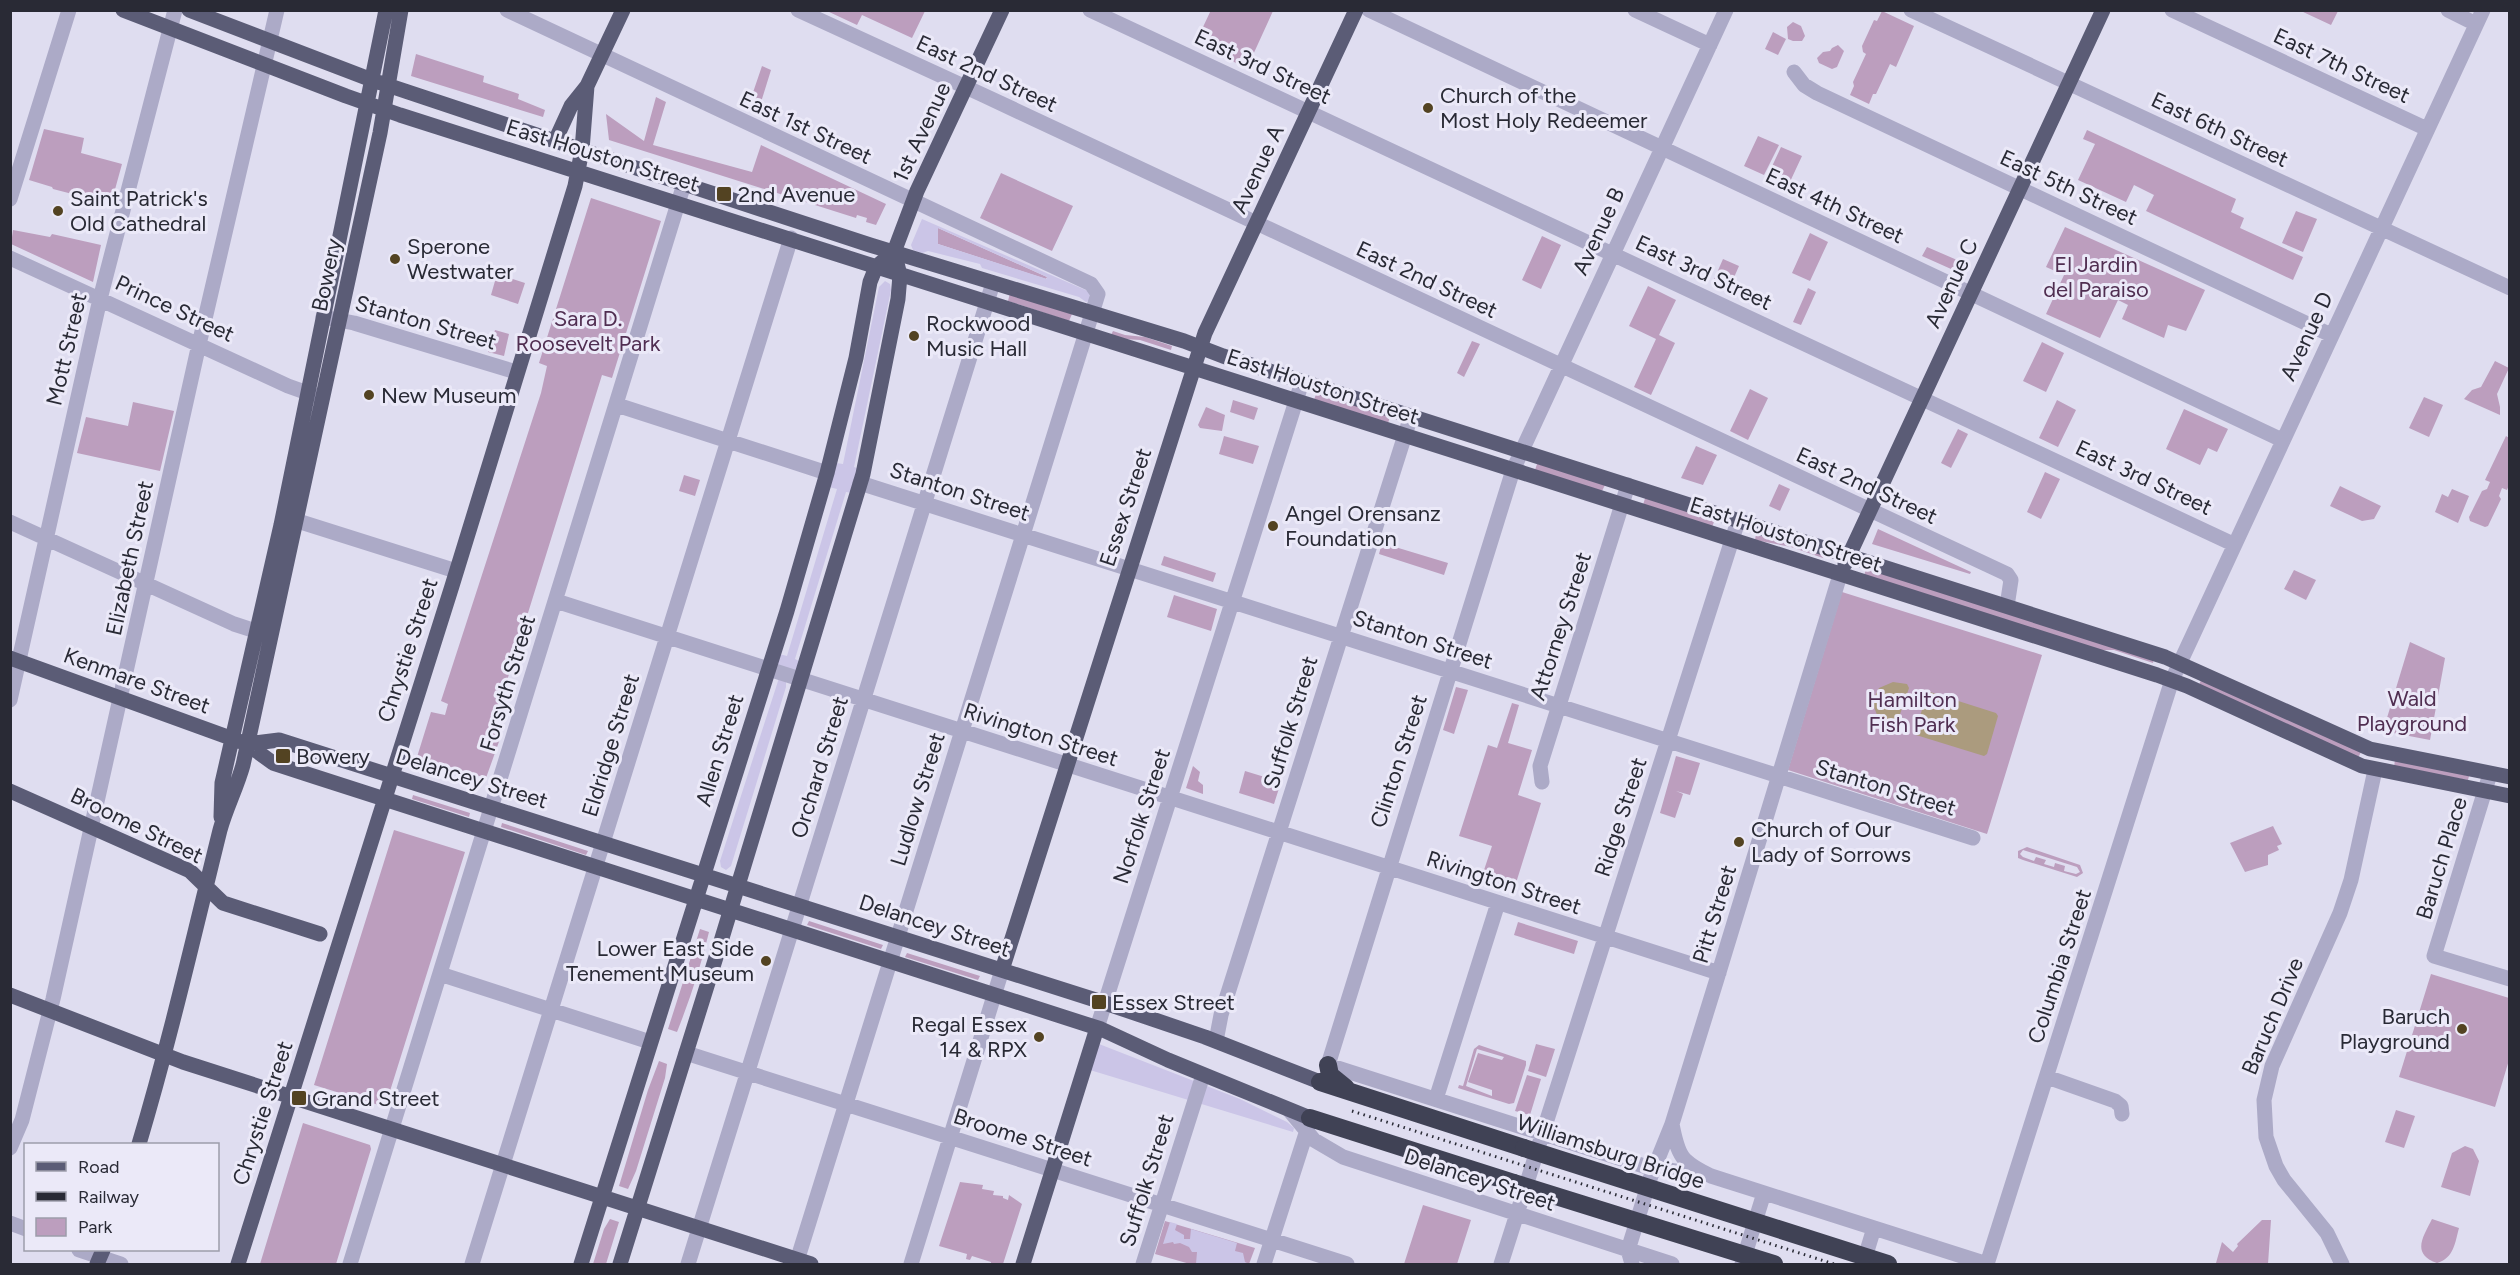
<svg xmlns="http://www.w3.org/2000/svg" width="2520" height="1275" viewBox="0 0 2520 1275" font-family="Figtree,sans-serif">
<rect width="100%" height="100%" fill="#dfddf0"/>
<path fill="#bc9ebe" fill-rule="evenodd" d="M1211,10l62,1 -26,57 -52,-24z
M827,11h98l-13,27 -50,-23 -5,10z
M1882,11l32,15 -18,41 -6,-3 -14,30h-3l-4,10 -19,-9 4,-9 -1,-4 13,-28 -3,-2 -1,-6 12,-26 3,1z
M2301,11l37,-1v1l-7,14z
M1793,22l8,4 4,10 -3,5h-9l-5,-2 -1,-12z
M1773,32l13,7 -8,16 -13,-6z
M1838,45l6,6 -7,16 -5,2 -13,-6 -2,-5 6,-6 7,-1 2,-3z
M416,54l68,22 -1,6 36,12 -1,5 27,11 -2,7 -132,-41z
M762,66l9,4 -14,45 -10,-5z
M656,97l10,5 -13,43 99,27 9,-27 125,59 -10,21 -10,-3 1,-4 -10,-3 -1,3 -247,-78 -3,-26 38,27z
M44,129l40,9 -3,15 41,11 -11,40 -58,-15 -1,-2 -23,-7z
M2087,130l149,69 -5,13 13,6 -4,10 63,29 -10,23 -147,-69 8,-16 -20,-10 -8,17 -48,-22 17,-36 -12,-5z
M1758,136l21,9 -15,30 -20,-9z
M1781,147l21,9 -14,30 -21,-9z
M1001,173l72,33 -21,45 -72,-33z
M591,198l70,23 -49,157 -10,-3 -111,357 10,4 -15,42 -69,-21 14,-45 14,3 3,-11 -7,-3 100,-308 6,-27 -8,-3z
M2296,211l21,8 -14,33 -21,-9z
M2065,227l140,63 -19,41 -18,-6 -4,13 -42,-19 6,-14 -10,-5 -18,38 -54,-24 18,-39 -18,-8z
M938,228l109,49 -1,2 -108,-35z
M13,230l37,7 2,-3 49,11 -8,37 -82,-38z
M1810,233l18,9 -18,39 -18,-8z
M1542,236l19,9 -20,44 -19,-9z
M1927,247l37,16 -4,10 -38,-17z
M1723,259l16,7 -11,25 -16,-7z
M497,274l28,9 -7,21 -27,-9z
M1648,286l28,14 -17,35 16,8 -24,52 -17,-8 22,-48 -27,-13z
M1808,288l8,4 -15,33 -8,-3z
M1010,293l62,21 -3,7 -61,-20z
M495,330l14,4 -5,22 -16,-4z
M1113,331l12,4 20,2 27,9 -1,4 -31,-10 -16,-1 -13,-4z
M1472,341l8,3 -16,33 -7,-4z
M2042,342l22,11 -18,39 -23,-11z
M2495,361l14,7 -12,26 3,13v8l-36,-16 8,-9 9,-3z
M1750,389l18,9 -20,42 -18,-9z
M1317,391l74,23 -3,9 -74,-23z
M2424,397l19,8 -14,32 -20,-9z
M1233,400l25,8 -4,12 -24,-8z
M2057,400l19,10 -18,37 -19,-9z
M133,402l41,9 -14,60 -83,-18 9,-36 42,9z
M1206,407l19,8 -3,16 -22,-3 -2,-3z
M2184,409l44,20 -11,23 -9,-4 -8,17 -34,-16z
M1958,429l10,5 -17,34 -10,-5z
M1224,436l35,10 -6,18 -34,-10z
M2506,436l3,2v47l-2,5 -5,-2 -3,8 2,3 -13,27 -3,1 -15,-6 -1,-4 13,-26 5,-2 3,-7 -5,-2z
M1696,446l21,9 -14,30 -22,-7z
M1538,461l68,22 -4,8 -67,-21z
M2045,472l15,7 -19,40 -14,-7z
M684,475l16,5 -5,16 -16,-5z
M1779,484l11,5 -10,22 -11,-5z
M2340,486l41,20 -7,13 -12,2 -32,-15z
M2452,489l17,7 -11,27 -23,-11 7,-18 6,3z
M1646,495l70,22 -4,10 -69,-22z
M1878,529l93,43 -1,2 -98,-30z
M1756,534l70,18 -3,6 -32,-11 -36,-7z
M1382,543l66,20 -4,12 -65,-21z
M1164,556l52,17 -3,9 -52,-17z
M1867,565l287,92 -1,6 -39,-13h-20l-230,-74z
M2294,570l22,10 -10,20 -22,-11z
M1842,592l200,63 -55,179 -199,-64z
M1174,595l43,14 -6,22 -44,-14z
M2410,642l35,16 -15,82 -47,-9z
M2201,680l161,70 -4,8 -159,-73z
M1456,687l12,3 -14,44 -11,-4z
M1512,703l7,2 -11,38 24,7 -14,45 23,8 -25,80 -33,-10 9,-27 -33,-10 29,-91 9,3z
M1676,756l24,7 -10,32 -14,-4 7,3 -8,24 -15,-5z
M2395,759l74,17 -1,4 -74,-12z
M1193,766l7,6 -2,9 5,4v9l-17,-6z
M1245,771l36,11 -7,22 -35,-11z
M413,795l57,18 -1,4 -57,-18z
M502,823l86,28 -2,4 -85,-28z
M2273,826l9,18 -5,2 2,4 -11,5v10l-23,7 -15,-29z
M394,830l71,22 -80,255 -71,-22z
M2027,847l53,18 3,8 -6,4 -54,-17 -5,-2v-7zM2023,850l54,17 3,5 -4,2 -12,-3 1,-5 -10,-3 -1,4 -10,-3 2,-4 -10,-3 -2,4 -11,-4 -3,-3z
M809,921l74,24 -2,4 -74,-24z
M1518,922l60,19 -4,13 -60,-19z
M700,929l9,3c-8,34 -19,67 -32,100l-9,-3z
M907,953l73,23 -2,4 -73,-23z
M2431,974l78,24v62l-14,47 -96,-30z
M1536,1044l19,5 -9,28 -18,-6z
M1479,1045l47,16v4l-12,38 -5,1 -51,-16 1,-3 4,1 11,-37zM1477,1049l27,8 -2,3 -24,-7 -10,29 24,8v6l-26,-10z
M659,1061l8,3 -2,14 -29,93 -8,18 -9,-3 29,-96z
M1527,1075l14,4 -11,36 -15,-4z
M2396,1110l19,6 -11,32 -19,-6z
M303,1123l67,22 1,4 -35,115h-76z
M2465,1146l8,3 6,12 -9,35 -29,-9 11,-34z
M960,1182l23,3 -1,4 12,2 -1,4 10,1v2l5,2 1,-5 13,9 -19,60h-12v-2l-19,-6 -2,4 -4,-1 1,-5 -28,-8z
M1423,1205l48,15 -14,44h-53z
M610,1219l9,3 -13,42h-13l11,-35z
M2432,1219l27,9c-4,15 -5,30 -22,35 -26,-9 -14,-26 -5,-44z
M2262,1220h9l-3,44 -52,-1 6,-21 11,10 5,-6 -1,-2z
M1165,1221l90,27 -6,16h-59l-35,-10z"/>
<path fill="#cbc5e7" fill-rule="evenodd" d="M922,219l168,73 -1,9 -3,1 -7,-5 -97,-29 -2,-4 -52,-13 -6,2 -9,-3 -2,-5zM938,228l109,49v2l-109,-35z
M885,281l5,3 1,6 -37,177 6,2 -7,24 -7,-1 -51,167 6,3 -4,10 -22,-7 4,-11 8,2 50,-167 -8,-2 7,-24 7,1 36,-177z
M779,678l7,3v6l-55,179 -5,4 -5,-3 -1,-6z
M1099,1044l141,55 47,23 7,6 -1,4 -203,-62z
M1170,1222l7,2 -2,6 9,5v4h6l1,-10 46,14 -2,8 8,2 2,9 4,2h-53l1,-12h-5l-3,-5 -9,-4 -6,1 -1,-2 -10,2z"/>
<path fill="#ab9b7e" d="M1893,682l14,2 2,4 -13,38 -2,1 -15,-7 -7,-18 7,-14z
M1930,692l66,21 2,3 -11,38 -3,2 -68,-21 -1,-3 12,-38z"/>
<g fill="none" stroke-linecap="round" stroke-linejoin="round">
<path stroke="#acaac7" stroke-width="15" d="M507,10l584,274 7,10 -302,970
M798,10l185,85 1024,479 4,6 -4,26
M1090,10l1143,534
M1369,10l913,430
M1635,10l75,35
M1911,10l599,278
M2172,10l255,119
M2448,10l28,14
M1794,72l10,13 13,8 514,242
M10,199l59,-189
M10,258l278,128 31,11
M323,317l31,6 162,49
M617,405l210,68
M860,483l1113,355
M285,517l171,54
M10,522l224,102 34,11
M556,601l1163,372
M10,700l90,-401 75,-289
M2490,774l-56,182 76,23
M1542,782l-2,-16 88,-281
M440,974l210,68
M1097,1028l205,-646
M1216,1041l5,-26 190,-599
M686,1053l661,211
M2047,1077l68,24 6,5 1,8
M1436,1099l62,-196
M1289,1110l25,30 29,17 329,107
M1672,1124c6,32 9,38 39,52l276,88 185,-584 311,-670
M10,1148l12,-28 31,-121 144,-646 80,-343
M1699,1175l-55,-9 -316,-101 185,-595 213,-460
M10,1223l16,6
M79,1250l42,14
M350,1264l334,-1080
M472,1264l319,-1026
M688,1264l305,-981
M911,1264l91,-294
M1143,1264l60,-189
M1264,1264l45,-140
M1501,1264l237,-743
M1632,1264l-4,-14 23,-74 21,-52 44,-142 124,-407
M1742,1264l22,-71
M1863,1264l11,-36
M2342,1264l-15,-31 -43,-53 -8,-14 -10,-29 -2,-37 8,-34 68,-153 11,-33 24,-110"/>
<path stroke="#5b5c76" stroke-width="15" d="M123,10l223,86 54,19 1757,560 30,11 175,80 148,30
M189,10l183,70 312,104 186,61 314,96 39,15 942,301 205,92 140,28
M555,141l16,-35 16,-20
M1845,564l258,-554
M10,658l237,86 26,19 43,14 785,252 67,31 142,58
M247,744l32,-4 826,263 100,34 115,45
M10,791l180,80 33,32 97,31
M221,817l1,-34 59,-258 105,-515
M1002,970l203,-637 151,-323
M10,995l173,67 628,202
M139,1144c31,-104 55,-209 81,-314 6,-22 17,-43 23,-65l137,-632 21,-123
M97,1264l6,-14
M238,1264l214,-678 123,-400 7,-36 5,-64 36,-76
M581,1264l206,-653 40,-138 29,-115 14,-76 6,-15 7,-6
M620,1264l102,-326 141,-464 35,-175 2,-24 -6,-23 23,-61 85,-181
M1023,1264l74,-236"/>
<path stroke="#404255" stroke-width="18" d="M1328,1065l2,10 16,13
M1320,1082l204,66
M1310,1118l204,65"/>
<path stroke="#292a35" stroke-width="3" stroke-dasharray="1.5 4.5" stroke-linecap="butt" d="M1352,1111l482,153"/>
<path stroke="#404255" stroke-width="18" d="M1524,1148l364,116
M1514,1183l260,81"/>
</g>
<g fill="#534322" stroke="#ebe9f8" stroke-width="2">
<circle cx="1428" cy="108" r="6"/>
<rect x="716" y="186" width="16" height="16" rx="3"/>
<circle cx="58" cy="211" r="6"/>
<circle cx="395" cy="259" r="6"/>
<circle cx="914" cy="336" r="6"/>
<circle cx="369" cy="395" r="6"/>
<circle cx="1273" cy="526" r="6"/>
<rect x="275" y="748" width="16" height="16" rx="3"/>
<circle cx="1739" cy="842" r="6"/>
<circle cx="766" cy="961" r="6"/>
<rect x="1091" y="994" width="16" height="16" rx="3"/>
<circle cx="2462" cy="1029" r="6"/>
<circle cx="1039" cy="1037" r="6"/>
<rect x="291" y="1090" width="16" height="16" rx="3"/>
</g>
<g text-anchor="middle" stroke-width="6" stroke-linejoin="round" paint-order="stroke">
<g font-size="22" fill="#292a35" stroke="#ebe9f8">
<text transform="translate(2342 65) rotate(25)" y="8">East 7th Street</text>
<text transform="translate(1263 66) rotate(25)" y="8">East 3rd Street</text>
<text transform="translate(987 73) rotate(25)" y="8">East 2nd Street</text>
<text transform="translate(806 127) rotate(25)" y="8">East 1st Street</text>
<text transform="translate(2220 129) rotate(25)" y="8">East 6th Street</text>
<text transform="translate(921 132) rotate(-65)" y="8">1st Avenue</text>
<text transform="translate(603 155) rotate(17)" y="8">East Houston Street</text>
<text transform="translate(1257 169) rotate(-65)" y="8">Avenue A</text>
<text transform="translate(2069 187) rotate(25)" y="8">East 5th Street</text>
<text transform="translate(1835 205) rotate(25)" y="8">East 4th Street</text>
<text transform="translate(1598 231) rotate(-65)" y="8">Avenue B</text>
<text transform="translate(1704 272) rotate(25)" y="8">East 3rd Street</text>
<text transform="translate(326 275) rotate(-78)" y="8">Bowery</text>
<text transform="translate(1427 279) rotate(25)" y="8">East 2nd Street</text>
<text transform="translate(1951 283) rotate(-65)" y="8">Avenue C</text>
<text transform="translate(175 308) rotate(25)" y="8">Prince Street</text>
<text transform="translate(426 322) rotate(16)" y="8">Stanton Street</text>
<text transform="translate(2306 336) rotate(-65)" y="8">Avenue D</text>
<text transform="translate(66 349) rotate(-77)" y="8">Mott Street</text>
<text transform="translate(1323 386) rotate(18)" y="8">East Houston Street</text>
<text transform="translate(2144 477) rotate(25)" y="8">East 3rd Street</text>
<text transform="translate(1867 485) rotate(25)" y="8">East 2nd Street</text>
<text transform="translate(960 491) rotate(18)" y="8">Stanton Street</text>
<text transform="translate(1125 507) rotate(-72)" y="8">Essex Street</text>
<text transform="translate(1786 534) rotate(18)" y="8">East Houston Street</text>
<text transform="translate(129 558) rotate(-78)" y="8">Elizabeth Street</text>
<text transform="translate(1560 626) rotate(-72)" y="8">Attorney Street</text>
<text transform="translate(1423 639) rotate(18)" y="8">Stanton Street</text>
<text transform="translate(407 650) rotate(-72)" y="8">Chrystie Street</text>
<text transform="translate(137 680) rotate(20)" y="8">Kenmare Street</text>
<text transform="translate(507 683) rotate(-73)" y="8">Forsyth Street</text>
<text transform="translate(1290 722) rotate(-73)" y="8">Suffolk Street</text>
<text transform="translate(1041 734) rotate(18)" y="8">Rivington Street</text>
<text transform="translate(610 745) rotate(-73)" y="8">Eldridge Street</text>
<text transform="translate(719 750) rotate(-73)" y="8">Allen Street</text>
<text transform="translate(1398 761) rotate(-72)" y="8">Clinton Street</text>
<text transform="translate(819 767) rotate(-73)" y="8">Orchard Street</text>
<text transform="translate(472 778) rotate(17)" y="8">Delancey Street</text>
<text transform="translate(1886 787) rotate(17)" y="8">Stanton Street</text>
<text transform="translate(917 799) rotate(-73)" y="8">Ludlow Street</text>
<text transform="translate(1141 816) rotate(-72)" y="8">Norfolk Street</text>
<text transform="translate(1620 817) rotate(-72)" y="8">Ridge Street</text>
<text transform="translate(137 825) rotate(26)" y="8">Broome Street</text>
<text transform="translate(2441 858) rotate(-73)" y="8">Baruch Place</text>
<text transform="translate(1504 882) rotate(18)" y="8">Rivington Street</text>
<text transform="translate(1714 914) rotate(-73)" y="8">Pitt Street</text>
<text transform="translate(935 925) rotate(18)" y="8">Delancey Street</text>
<text transform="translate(2059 966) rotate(-72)" y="8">Columbia Street</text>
<text transform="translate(2272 1016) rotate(-67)" y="8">Baruch Drive</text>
<text transform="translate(262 1113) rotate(-72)" y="8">Chrystie Street</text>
<text transform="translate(1023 1137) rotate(18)" y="8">Broome Street</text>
<text transform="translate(1611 1151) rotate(18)" y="8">Williamsburg Bridge</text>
<text transform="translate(1480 1179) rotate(18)" y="8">Delancey Street</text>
<text transform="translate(1146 1180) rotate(-73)" y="8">Suffolk Street</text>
</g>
<g font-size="22" fill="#292a35" stroke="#ebe9f8" text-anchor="start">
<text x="1440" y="103">Church of the<tspan x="1440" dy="25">Most Holy Redeemer</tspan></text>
<text x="738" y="202">2nd Avenue</text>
<text x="70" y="206">Saint Patrick's<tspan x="70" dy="25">Old Cathedral</tspan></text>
<text x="407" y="254">Sperone<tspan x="407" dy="25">Westwater</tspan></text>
<text x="926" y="331">Rockwood<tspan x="926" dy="25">Music Hall</tspan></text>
<text x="381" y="403">New Museum</text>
<text x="1285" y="521">Angel Orensanz<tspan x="1285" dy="25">Foundation</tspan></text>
<text x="296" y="764">Bowery</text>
<text x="1751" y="837">Church of Our<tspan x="1751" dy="25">Lady of Sorrows</tspan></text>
<text x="754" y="956" text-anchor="end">Lower East Side<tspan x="754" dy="25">Tenement Museum</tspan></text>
<text x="1112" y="1010">Essex Street</text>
<text x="2450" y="1024" text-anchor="end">Baruch<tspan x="2450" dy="25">Playground</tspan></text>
<text x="1027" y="1032" text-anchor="end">Regal Essex<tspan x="1027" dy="25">14 &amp; RPX</tspan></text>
<text x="312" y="1106">Grand Street</text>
</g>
<g font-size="22" fill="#502e51" stroke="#ebe9f8">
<text x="2096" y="272">El Jardin<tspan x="2096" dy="25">del Paraiso</tspan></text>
<text x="588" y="326">Sara D.<tspan x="588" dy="25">Roosevelt Park</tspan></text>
<text x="2412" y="706">Wald<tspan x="2412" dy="25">Playground</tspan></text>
<text x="1912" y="707">Hamilton<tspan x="1912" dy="25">Fish Park</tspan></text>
</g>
</g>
<rect width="2520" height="1275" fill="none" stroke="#292a35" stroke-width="24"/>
<rect x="24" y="1143" width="195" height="108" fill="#ebe9f8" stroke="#9d9daa" stroke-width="1.5"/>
<rect x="36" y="1162" width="30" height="9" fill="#5b5c76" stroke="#9d9daa" stroke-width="1.5"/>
<text x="78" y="1173" font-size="18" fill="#292a35">Road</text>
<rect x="36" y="1192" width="30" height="9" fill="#292a35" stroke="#9d9daa" stroke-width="1.5"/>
<text x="78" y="1203" font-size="18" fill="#292a35">Railway</text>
<rect x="36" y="1218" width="30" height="18" fill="#bc9ebe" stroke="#9d9daa" stroke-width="1.5"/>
<text x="78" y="1233" font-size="18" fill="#292a35">Park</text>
</svg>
